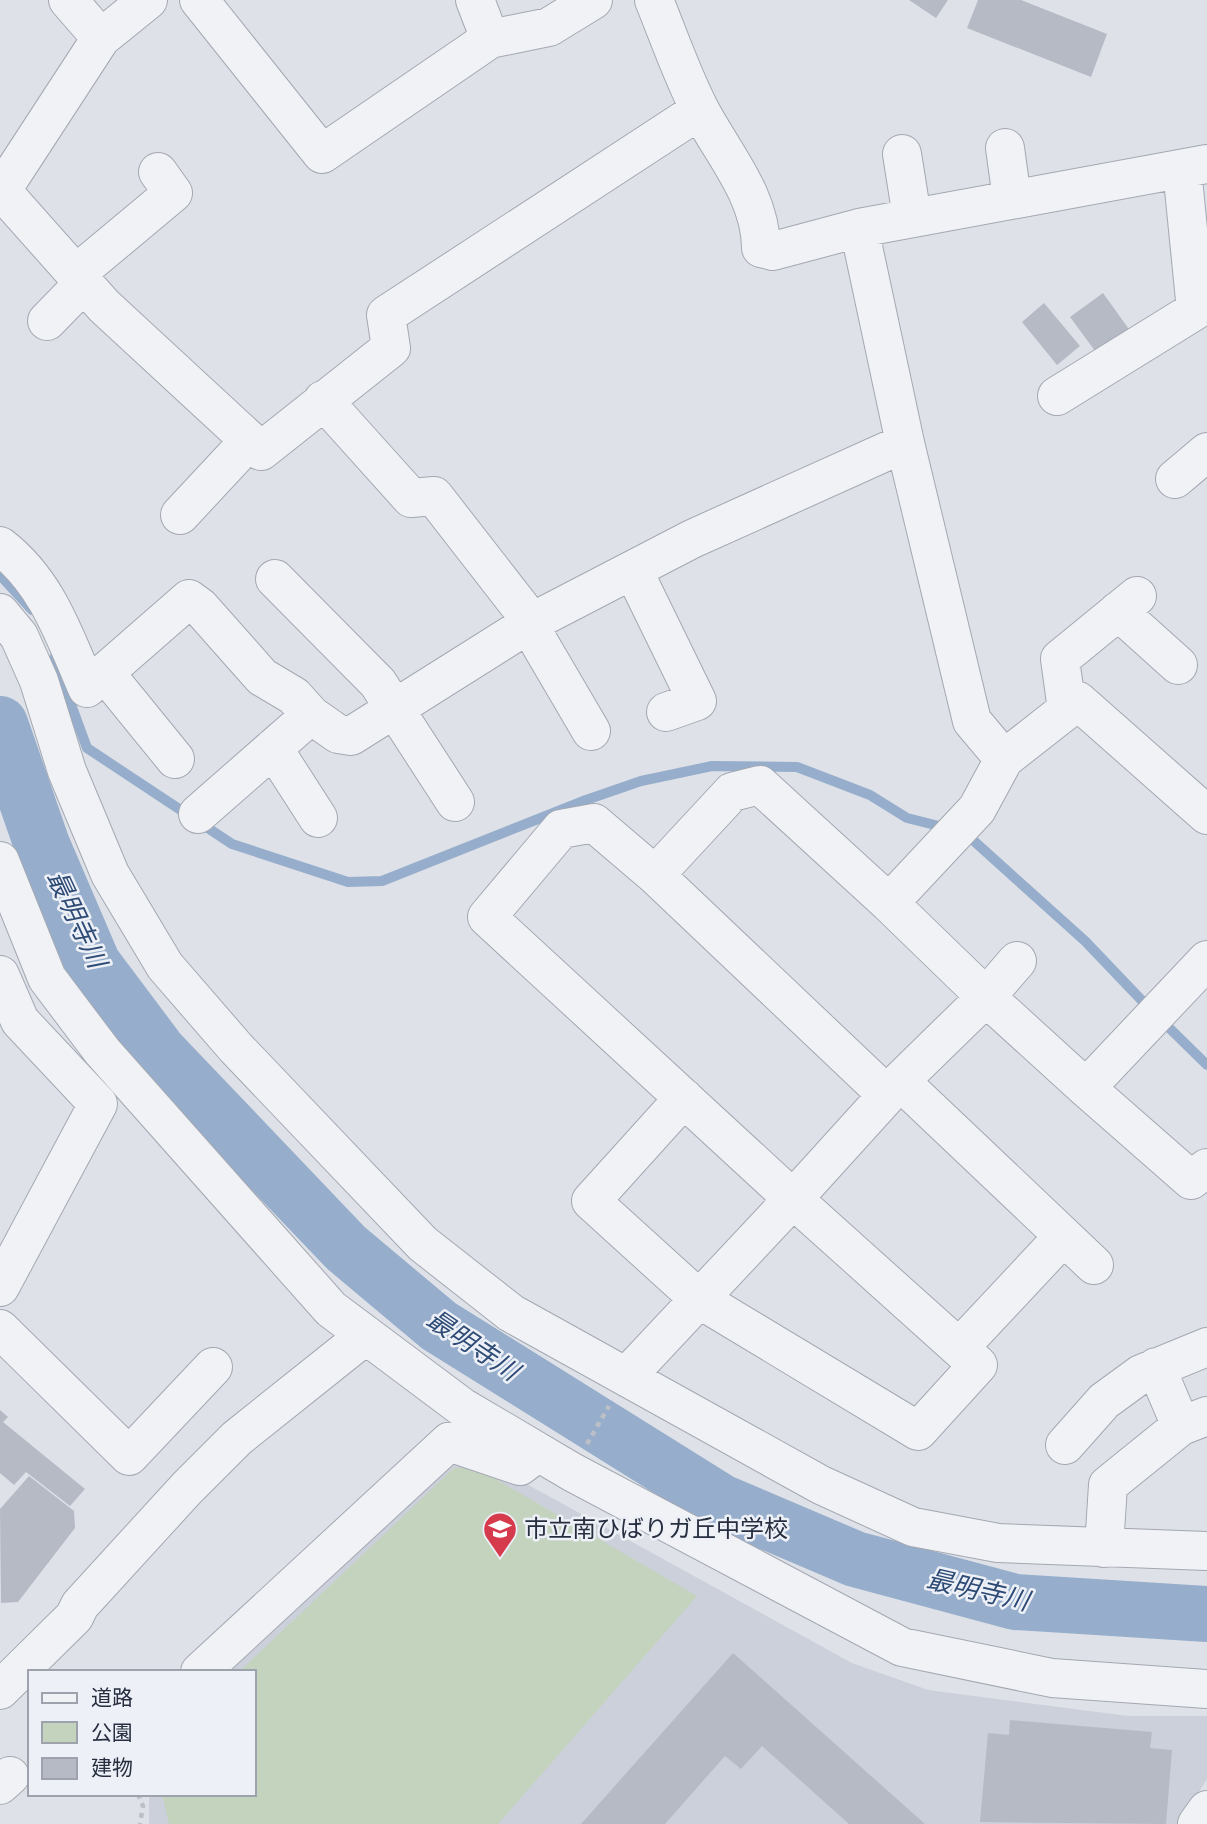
<svg xmlns="http://www.w3.org/2000/svg" width="1207" height="1824" viewBox="0 0 1207 1824" font-family="'Titillium Web','Noto Sans JP',sans-serif">
<rect width="100%" height="100%" fill="#dee1e8"/>
<path fill="#ccd0da" d="M474,1455l378,208 76,27 200,26h79v63l-28,45h-1030v-30h105v-122h-40l236,-216z"/>
<path fill="#c3d3be" d="M475,1467l222,129 -199,228h-329l-7,-30h92v-122h-15l215,-204z"/>
<g fill="none" stroke-linecap="round" stroke-linejoin="round">
<path stroke="#96aecb" stroke-width="10" d="M0,575l32,35
M54,658l33,90 145,96 116,38 34,-1 204,-81 55,-19 71,-15 85,1 73,28 37,23 40,10
M965,833l120,108 64,67
M1160,1019l47,46"/>
<path stroke="#96aecb" stroke-width="56" d="M0,724l42,121 51,119 66,88 187,196 93,78 282,176 134,57 160,43 192,12"/>
</g>
<path fill="#b5bac5" d="M909,0h39l-12,18z
M978,0h43l86,34 -16,43 -124,-49z
M1103,293l28,39 -33,23 -28,-38z
M1044,303l36,43 -23,19 -35,-43z
M0,1410l8,7 -5,5 82,67 -15,17 -44,-34 -12,13 -14,-12z
M29,1476l45,35 1,17 -57,74 -17,1 -1,-94z
M733,1653l192,171h-76l-87,-78 -21,23 -16,-13 -60,68h-84z
M1010,1720l142,12 -2,16 22,2 -6,74 -186,-2 8,-89 21,2z"/>
<g fill="none" stroke-linecap="round" stroke-linejoin="round">
<g stroke="#a3a8b2" stroke-width="40">
<path id="minor" d="M68,0l33,38
M199,0l123,154 168,-115 59,-12 44,-27
M475,0l15,39
M654,0c15,37 28,75 46,110 23,44 61,86 61,138l12,3 86,-23 348,-64
M1005,148l7,51
M902,154l10,63
M2,191l102,115 157,145 130,-103 -5,-33 314,-205
M0,193l101,-155 47,-38
M76,274l97,-81 -15,-21
M47,321l37,-38
M1057,396l139,-86 -14,-141
M323,400l88,98 23,-2 98,126 1,10 58,99
M1175,479l32,-27
M180,515l69,-74
M0,546c47,36 64,89 87,142l102,-89 11,8 62,70 32,19 17,19 27,19 13,2 181,-114 160,-83 213,-96
M633,570l64,131 -31,11
M275,579l103,104 77,119
M1118,611l60,54
M0,613l19,23 20,45 28,90 43,103 55,92 71,82 187,196 88,69 310,172 92,42 85,16 209,8
M105,673l70,86
M1067,710l-7,-51 77,-63
M273,748l45,70
M1004,759l74,-58 129,114
M198,814l113,-99
M0,861l47,117 55,73 229,258 131,98 110,65 330,175 150,31 155,11
M655,875l77,-83 28,-7 129,118 88,-94 27,-50 -32,-38 -67,-278 -46,-215
M889,903l97,94 100,91
M1207,960l-121,128 105,92 16,-12
M1017,961l-31,36 -86,84 194,184
M0,975l20,46 78,83 -98,183
M900,1081l-107,118 166,149
M684,1098l-93,103 108,98 219,132 60,-66 -19,-17 103,-110
M0,1329l129,127 84,-89
M1156,1367l25,59
M627,1376l166,-177 -306,-282 74,-88 33,-6 61,52 232,220
M1065,1445l39,-44 37,-27 66,-27
M1104,1548l4,-63 73,-59 26,-10
M200,1672l249,-230 71,24 17,-13
M0,1690l74,-73 6,-12 107,-117 50,-50 129,-103
M0,1785l10,-9
M1197,1824l10,-14"/>
</g>
<path stroke="#bcbfc7" stroke-width="4.5" stroke-dasharray="5 5" stroke-linecap="butt" d="M587,1444l22,-38
M138,1794l5,12 -3,18"/>
<use href="#minor" stroke="#f1f2f6" stroke-width="38"/>
</g>
<defs>
<g id="school-pin" transform="scale(1.75)"><path d="M0 17L-7.5 6A9.5 9.5 0 1 1 7.5 6Z" fill="#d53b4c" stroke="#edf0f6"/><path d="M0-5L7-2L0 1L-7-2ZM-4 1L0 2.5L4 1V4Q0 6-4 4Z" fill="#fff"/></g>
</defs>
<g fill-rule="evenodd">
<use href="#school-pin" x="500" y="1529"/>
</g>
<g text-anchor="middle" stroke-width="5" stroke-linejoin="round" paint-order="stroke">
<g font-size="24" fill="#262e40" stroke="#edf0f6" text-anchor="start">
<text x="524" y="1537">市立南ひばりガ丘中学校</text>
</g>
<g font-size="26" font-style="italic" fill="#2e4b76" stroke="#edf0f6">
<text transform="translate(77 919) rotate(65)" y="9">最明寺川</text>
<text transform="translate(473 1345) rotate(34)" y="9">最明寺川</text>
<text transform="translate(978 1590) rotate(13)" y="9">最明寺川</text>
</g>
</g>
<rect x="28" y="1670" width="228" height="126" fill="#edf0f6" stroke="#9da2ad" stroke-width="2"/>
<rect x="42" y="1693" width="35" height="10" fill="#f1f2f6" stroke="#9da2ad" stroke-width="2"/>
<text x="91" y="1705" font-size="21" fill="#262e40">道路</text>
<rect x="42" y="1722" width="35" height="21" fill="#c3d3be" stroke="#9da2ad" stroke-width="2"/>
<text x="91" y="1740" font-size="21" fill="#262e40">公園</text>
<rect x="42" y="1758" width="35" height="21" fill="#b5bac5" stroke="#9da2ad" stroke-width="2"/>
<text x="91" y="1775" font-size="21" fill="#262e40">建物</text>
</svg>
